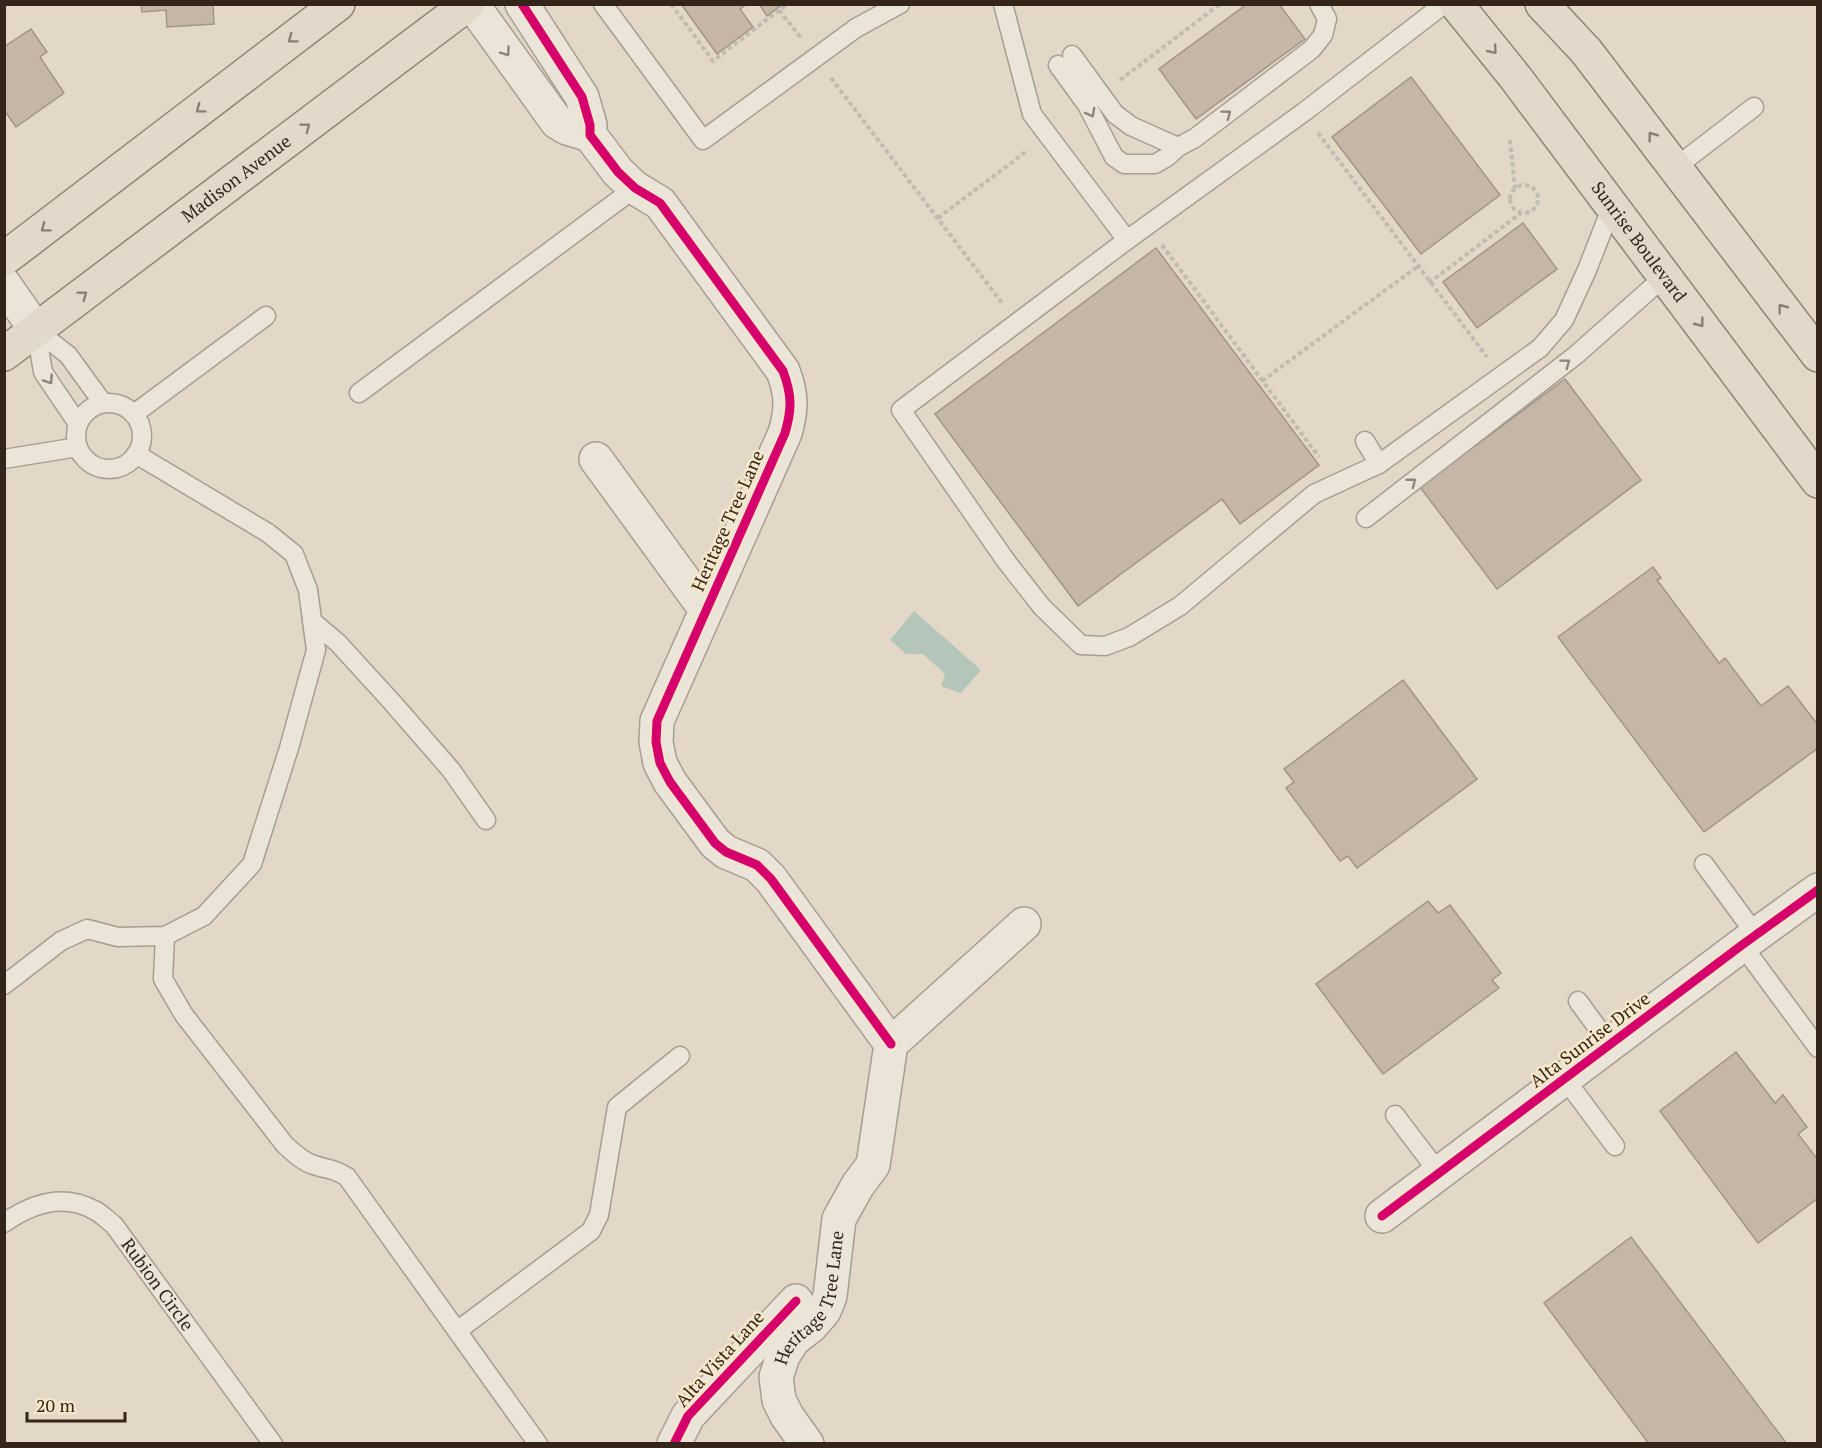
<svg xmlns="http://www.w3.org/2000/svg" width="1822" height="1448" viewBox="0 0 1822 1448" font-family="'PT Serif',serif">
<rect width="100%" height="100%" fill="#e3d8c7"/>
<path fill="#b4c6ba" d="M914,611l67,59 -20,23 -20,-7 4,-12 -22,-20h-17l-16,-14z"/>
<path fill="#c6b6a8" stroke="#a29487" stroke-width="1.5" d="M141,4h72l1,20 -47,3 -1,-17 -24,2z
M681,4h66l-7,5 13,18 -36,27z
M759,4h24l-16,12z
M1247,4h32l26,35 -109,80 -37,-50z
M31,29l16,23 -7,5 24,36 -48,34 -12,-17v-63z
M1411,77l89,118 -79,59 -89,-117z
M1523,223l34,46 -80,59 -34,-46z
M1156,248l163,217 -79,59 -18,-25 -144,107 -143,-192z
M1565,379l76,101 -144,109 -77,-102z
M1653,567l8,11 -4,2 62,83 6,-5 36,48 27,-20 30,39v23l-114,84 -146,-195z
M1403,680l74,99 -120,89 -9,-12 -8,5 -54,-73 8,-6 -10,-13z
M1428,901l10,12 12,-8 51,68 -9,7 7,8 -116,86 -67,-90z
M1736,1052l39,51 8,-8 24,32 -9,7 20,26v38l-60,45 -98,-132z
M1631,1237l156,207h-138l-105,-141z"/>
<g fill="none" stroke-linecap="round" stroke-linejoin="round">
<g stroke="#a79d91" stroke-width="21">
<g id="lane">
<path d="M603,4l100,136 153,-112 44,-24"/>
<path d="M1003,4l29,110 95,126"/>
<path d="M1072,55l43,59 16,12 47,21"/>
<path d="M1058,65l29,40 27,52 10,7h31l12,-7 11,-10 17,-9 117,-89 11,-14 4,-16 -8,-15"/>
<path d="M1676,167l78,-60"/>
<path d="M36,330l7,42 35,52"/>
<path d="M36,330l32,25 35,48"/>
<path d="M359,393l276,-205"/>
<circle cx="109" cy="436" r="33"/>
<path d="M134,414l132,-98"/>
<path d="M1365,441l14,23 161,-116 24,-28 23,-50 25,-64"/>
<path d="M4,459l74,-12"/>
<path d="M1379,464l-65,30 -134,112 -51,31 -24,9 -24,-1 -39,-38 -36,-46 -105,-151 226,-170 177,-128 140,-108"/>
<path d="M1366,518l210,-163 89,-79"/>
<path d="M312,621l26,22 53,58 60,69 35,50"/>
<path d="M1704,864l52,71"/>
<path d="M165,936l-2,43 21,36 101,130c9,8 18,17 29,20 14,5 20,3 33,12l191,267"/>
<path d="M1742,945l76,103"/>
<path d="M4,985l57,-44 26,-12 31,8 47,-1 39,-20 48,-52 37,-116 27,-98 -8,-60 -14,-36 -26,-21 -132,-79"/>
<path d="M1578,1001l32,44"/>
<path d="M1565,1079l50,67"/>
<path d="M1395,1115l44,58"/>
<path id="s1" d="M4,1223c27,-19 59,-30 90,-13 7,3 13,10 20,15l159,219"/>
<path d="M457,1331l134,-100 8,-16 18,-108 63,-51"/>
</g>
</g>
<g stroke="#a79d91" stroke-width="36">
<g id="street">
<path d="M472,4l85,118 10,6 23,7"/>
<path d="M522,4l60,93 8,28v10l28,37 17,16 25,15 123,168c9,24 9,38 2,62l-128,288 -1,21 4,21 10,19 45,61 11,9 31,13 14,14 120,165"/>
<path d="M4,284l32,46"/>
<path d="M596,459l110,151"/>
<path d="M1382,1216l360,-271 76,-55"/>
<path d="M674,1444l14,-28 108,-115"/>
<path id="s2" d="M807,1444l-20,-28 -8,-16 -3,-23 7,-21 10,-16 18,-14 13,-15 6,-15 9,-77 19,-34 15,-20 18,-121 133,-120"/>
</g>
</g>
<g stroke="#8d8378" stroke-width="36">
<g id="primary">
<path id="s3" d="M1456,4l59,73 303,404"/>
<path d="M1542,4l44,47 232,304"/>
<path d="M4,259l334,-255"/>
<path id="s4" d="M4,354l464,-350"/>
</g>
</g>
<path stroke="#c2bbb1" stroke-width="4" stroke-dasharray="4.5 3" stroke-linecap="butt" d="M671,4l42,57 74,-57
M779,10l22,28
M831,78l171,225
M1120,80l100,-76
M1318,133l169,224
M1510,140l5,48
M1510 199a14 14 0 1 1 28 0a14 14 0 1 1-28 0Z
M938,218l90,-68
M1162,245l157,212
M1429,283l92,-70
M1262,381l155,-114"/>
<use href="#lane" stroke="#eae4d9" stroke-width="18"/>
<use href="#street" stroke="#eae4d9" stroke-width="33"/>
<use href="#primary" stroke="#e2d9ca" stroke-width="33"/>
<g stroke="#f6e7cb" stroke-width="13">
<path id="cycleway" d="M522,4l60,93 8,28v10l28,37 17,16 25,15 123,168c9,24 9,38 2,62l-128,288 -1,21 4,21 10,19 45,61 11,9 31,13 14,14 120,165
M1382,1216l360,-271 76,-55
M674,1444l14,-28 108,-115"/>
</g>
<use href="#cycleway" stroke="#d6006c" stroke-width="9"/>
</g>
<defs><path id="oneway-chevron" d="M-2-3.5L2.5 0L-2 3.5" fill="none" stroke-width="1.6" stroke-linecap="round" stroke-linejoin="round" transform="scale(1.5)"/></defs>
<g stroke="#8b7f72">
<use href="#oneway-chevron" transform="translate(292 39) rotate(143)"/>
<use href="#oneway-chevron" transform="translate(1493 50) rotate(51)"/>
<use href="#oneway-chevron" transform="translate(200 109) rotate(143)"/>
<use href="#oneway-chevron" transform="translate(306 127) rotate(-37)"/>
<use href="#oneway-chevron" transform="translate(1652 136) rotate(-127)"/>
<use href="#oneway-chevron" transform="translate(45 228) rotate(143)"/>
<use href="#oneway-chevron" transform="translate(83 295) rotate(-37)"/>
<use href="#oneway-chevron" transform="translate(1782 308) rotate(-127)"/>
<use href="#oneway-chevron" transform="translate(1700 323) rotate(53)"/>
</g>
<g stroke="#8f847a">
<use href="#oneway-chevron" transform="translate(506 52) rotate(54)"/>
<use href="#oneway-chevron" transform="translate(1091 113) rotate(62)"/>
<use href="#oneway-chevron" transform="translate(1227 114) rotate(-37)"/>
<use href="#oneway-chevron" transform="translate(1566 363) rotate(-37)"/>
<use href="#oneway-chevron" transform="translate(49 380) rotate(56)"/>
<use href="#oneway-chevron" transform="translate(1412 482) rotate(-38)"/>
</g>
<g text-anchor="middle" stroke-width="5" stroke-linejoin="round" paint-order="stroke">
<g font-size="18" fill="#34251a" stroke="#f6e7cb">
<text dy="6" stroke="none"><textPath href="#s4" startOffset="291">Madison Avenue</textPath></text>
<text dy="6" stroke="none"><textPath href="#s3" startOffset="300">Sunrise Boulevard</textPath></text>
<text transform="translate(728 521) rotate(-66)" y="6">Heritage Tree Lane</text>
<text transform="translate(1590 1040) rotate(-37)" y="6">Alta Sunrise Drive</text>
<text dy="6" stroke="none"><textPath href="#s1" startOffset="195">Rubion Circle</textPath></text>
<text dy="6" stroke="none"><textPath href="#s2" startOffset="165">Heritage Tree Lane</textPath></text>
<text transform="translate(720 1359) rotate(-48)" y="6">Alta Vista Lane</text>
</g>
</g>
<rect width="1822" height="1448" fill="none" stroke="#34251a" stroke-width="12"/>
<path d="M27 1412v9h98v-9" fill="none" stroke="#34251a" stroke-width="3"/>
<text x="36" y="1412" font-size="18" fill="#34251a" stroke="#f6e7cb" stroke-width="4.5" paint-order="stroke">20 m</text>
</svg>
